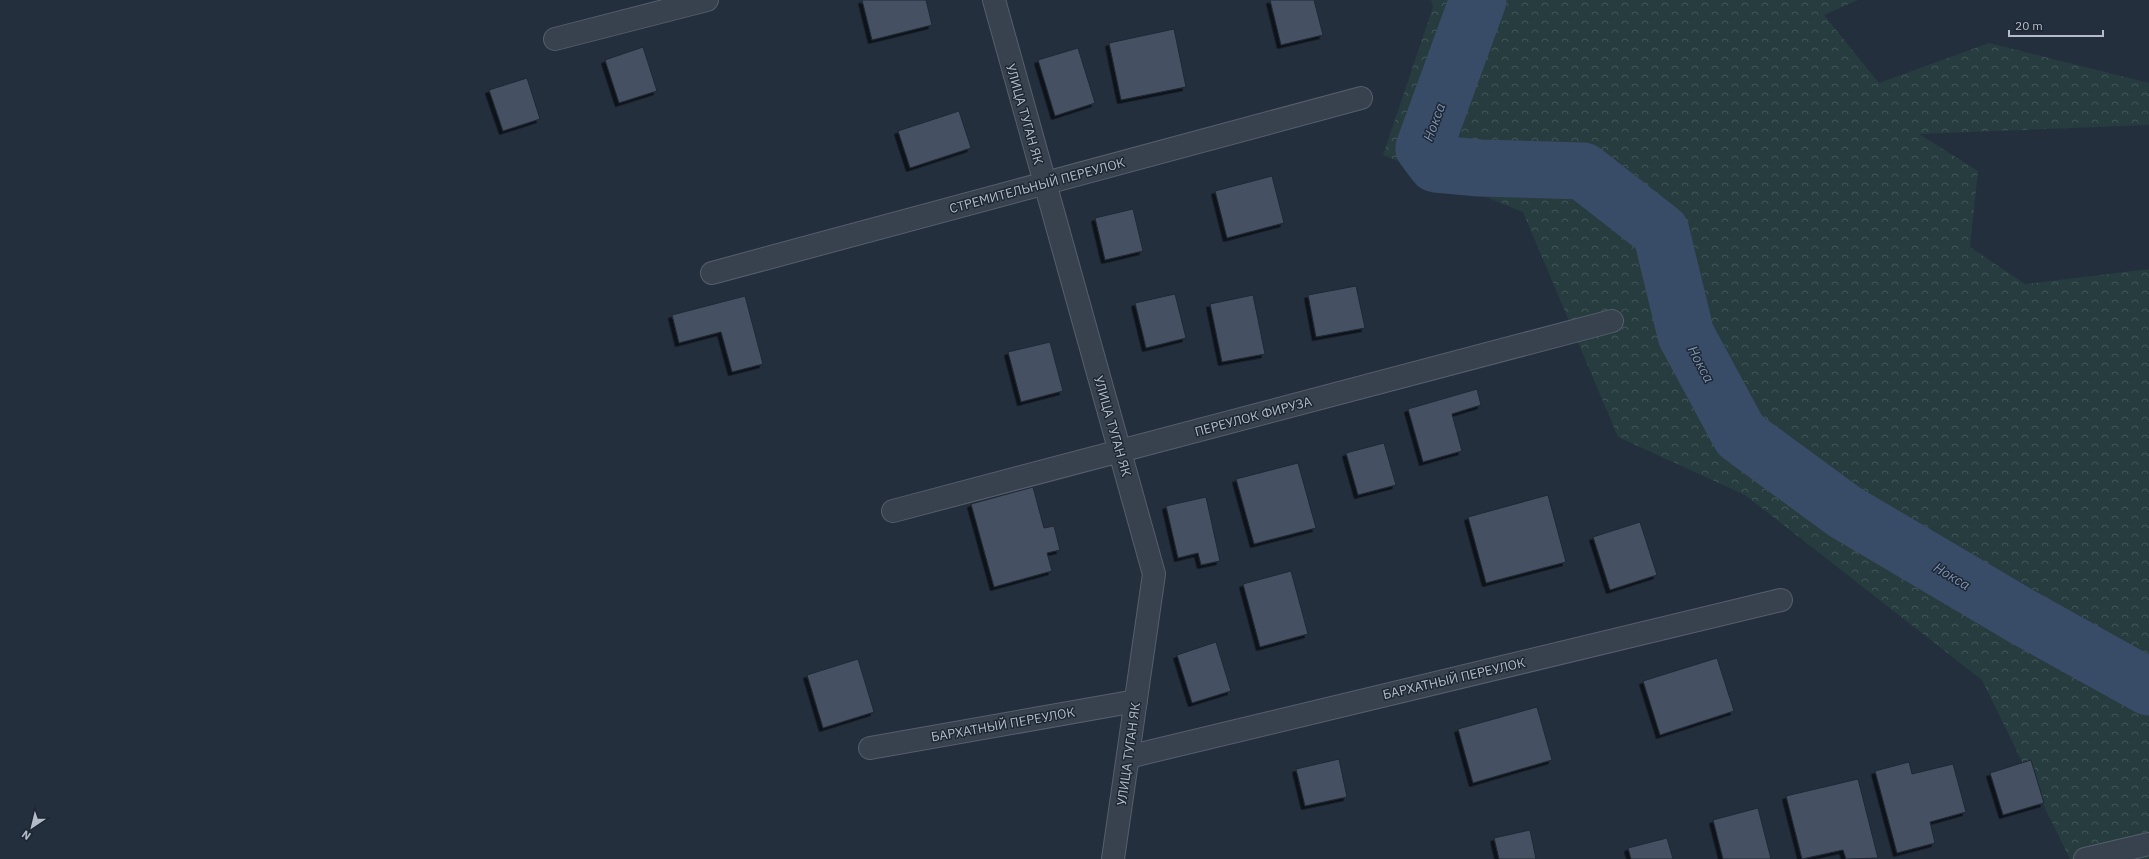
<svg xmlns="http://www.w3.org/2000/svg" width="2149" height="859" viewBox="0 0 2149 859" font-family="'IBM Plex Sans',sans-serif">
<defs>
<pattern id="forest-crowns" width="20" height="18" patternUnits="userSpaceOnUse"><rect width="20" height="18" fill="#263c3f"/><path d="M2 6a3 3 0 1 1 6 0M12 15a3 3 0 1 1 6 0" fill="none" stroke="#435659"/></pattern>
<filter id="shadow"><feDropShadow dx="-3.5" dy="3.5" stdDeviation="0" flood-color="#0009"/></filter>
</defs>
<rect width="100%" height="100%" fill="#242f3e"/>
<path fill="url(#forest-crowns)" d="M1431,0h427l-34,15 55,68 110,-40 160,40v42l-230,9 59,37 -8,76 55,37 124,-15v590h-79l-88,-179 -237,-185 -127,-58 -95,-225 -140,-57 50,-148z"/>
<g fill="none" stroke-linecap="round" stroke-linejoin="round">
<path stroke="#394c67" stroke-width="57" d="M1478,0l-54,148 12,16 44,4 103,3 78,61 25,103 54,100 105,77 176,104 128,71"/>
</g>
<path fill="#455162" stroke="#1f2835" filter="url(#shadow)" d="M862,0h64l6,25 -60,15z
M1270,0h44l9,35 -42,10z
M1174,29l12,58 -65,13 -12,-57z
M643,47l14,44 -38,12 -14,-43z
M1078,48l17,55 -40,13 -17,-56z
M527,78l13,41 -37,12 -14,-41z
M959,111l12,37 -61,20 -12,-37z
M1272,176l12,47 -57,15 -12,-47z
M1133,209l10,42 -38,9 -10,-42z
M1356,286l9,42 -49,9 -8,-42z
M1175,294l11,44 -40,10 -11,-45z
M1253,295l12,59 -43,8 -12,-58z
M745,296l18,68 -31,8 -11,-40 -42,11 -7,-28z
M1050,342l13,49 -42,11 -13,-50z
M1477,389l4,16 -29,9 10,37 -39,11 -15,-53z
M1384,443l12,42 -38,10 -12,-42z
M1298,463l18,65 -62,16 -18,-65z
M1033,487l11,41 10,-2 6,24 -13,3 5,18 -58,16 -23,-83z
M1548,495l18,67 -80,21 -18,-66z
M1206,497l14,64 -19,4 -3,-12 -20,5 -12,-52z
M1640,522l17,53 -47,15 -17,-53z
M1291,571l17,63 -48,13 -17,-63z
M1216,642l15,49 -39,12 -15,-48z
M1717,658l17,53 -74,24 -17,-54z
M858,659l16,53 -51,16 -16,-53z
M1537,707l15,53 -79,23 -15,-54z
M1339,759l8,38 -42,9 -9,-37z
M2031,760l13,43 -41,12 -13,-42z
M1909,762l3,12 41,-10 13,48 -36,10 5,21 -38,10 -22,-82z
M1858,779l20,79 -32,1 -3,-9 -41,9 -16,-63z
M1758,808l13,51h-48l-10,-39z
M1530,830l6,29h-37l-5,-21z
M1667,838l6,21h-42l-3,-11z"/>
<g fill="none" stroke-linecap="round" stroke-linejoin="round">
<g stroke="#565f6c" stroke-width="24">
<path id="street" d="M994,0l160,574 -41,285
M555,39l152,-39
M712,273l649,-175
M893,511l719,-190
M870,748l266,-47
M1128,757l653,-157
M2085,859l64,-15"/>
</g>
<use href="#street" stroke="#38414e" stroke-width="22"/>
</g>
<g text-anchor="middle" stroke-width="3" stroke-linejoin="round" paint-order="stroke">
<g font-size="13" fill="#b4bcc9" stroke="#1d2633">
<text transform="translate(1025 114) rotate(74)" y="5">УЛИЦА ТУГАН ЯК</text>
<text transform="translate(1037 185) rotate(-15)" y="5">СТРЕМИТЕЛЬНЫЙ ПЕРЕУЛОК</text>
<text transform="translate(1253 416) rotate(-15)" y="5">ПЕРЕУЛОК ФИРУЗА</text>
<text transform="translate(1113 426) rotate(74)" y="5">УЛИЦА ТУГАН ЯК</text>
<text transform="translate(1454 678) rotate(-13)" y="5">БАРХАТНЫЙ ПЕРЕУЛОК</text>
<text transform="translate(1003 724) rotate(-10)" y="5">БАРХАТНЫЙ ПЕРЕУЛОК</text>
<text transform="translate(1128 754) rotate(-82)" y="5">УЛИЦА ТУГАН ЯК</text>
</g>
<g font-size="14" font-style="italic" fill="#7c92b1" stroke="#1d2633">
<text transform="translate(1434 122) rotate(-70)" y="5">Нокса</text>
<text transform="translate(1701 364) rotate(62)" y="5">Нокса</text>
<text transform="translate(1952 576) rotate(31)" y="5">Нокса</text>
</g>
</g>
<g transform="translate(32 827) rotate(215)" stroke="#1d2633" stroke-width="3" paint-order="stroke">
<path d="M0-3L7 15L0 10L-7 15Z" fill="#b4bcc9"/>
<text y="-6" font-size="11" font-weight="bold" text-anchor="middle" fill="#b4bcc9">N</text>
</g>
<path d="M2009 30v6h94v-6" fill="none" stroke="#b4bcc9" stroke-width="2"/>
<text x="2015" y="30" font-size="12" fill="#b4bcc9" stroke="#1d2633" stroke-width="3" paint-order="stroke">20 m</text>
</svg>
